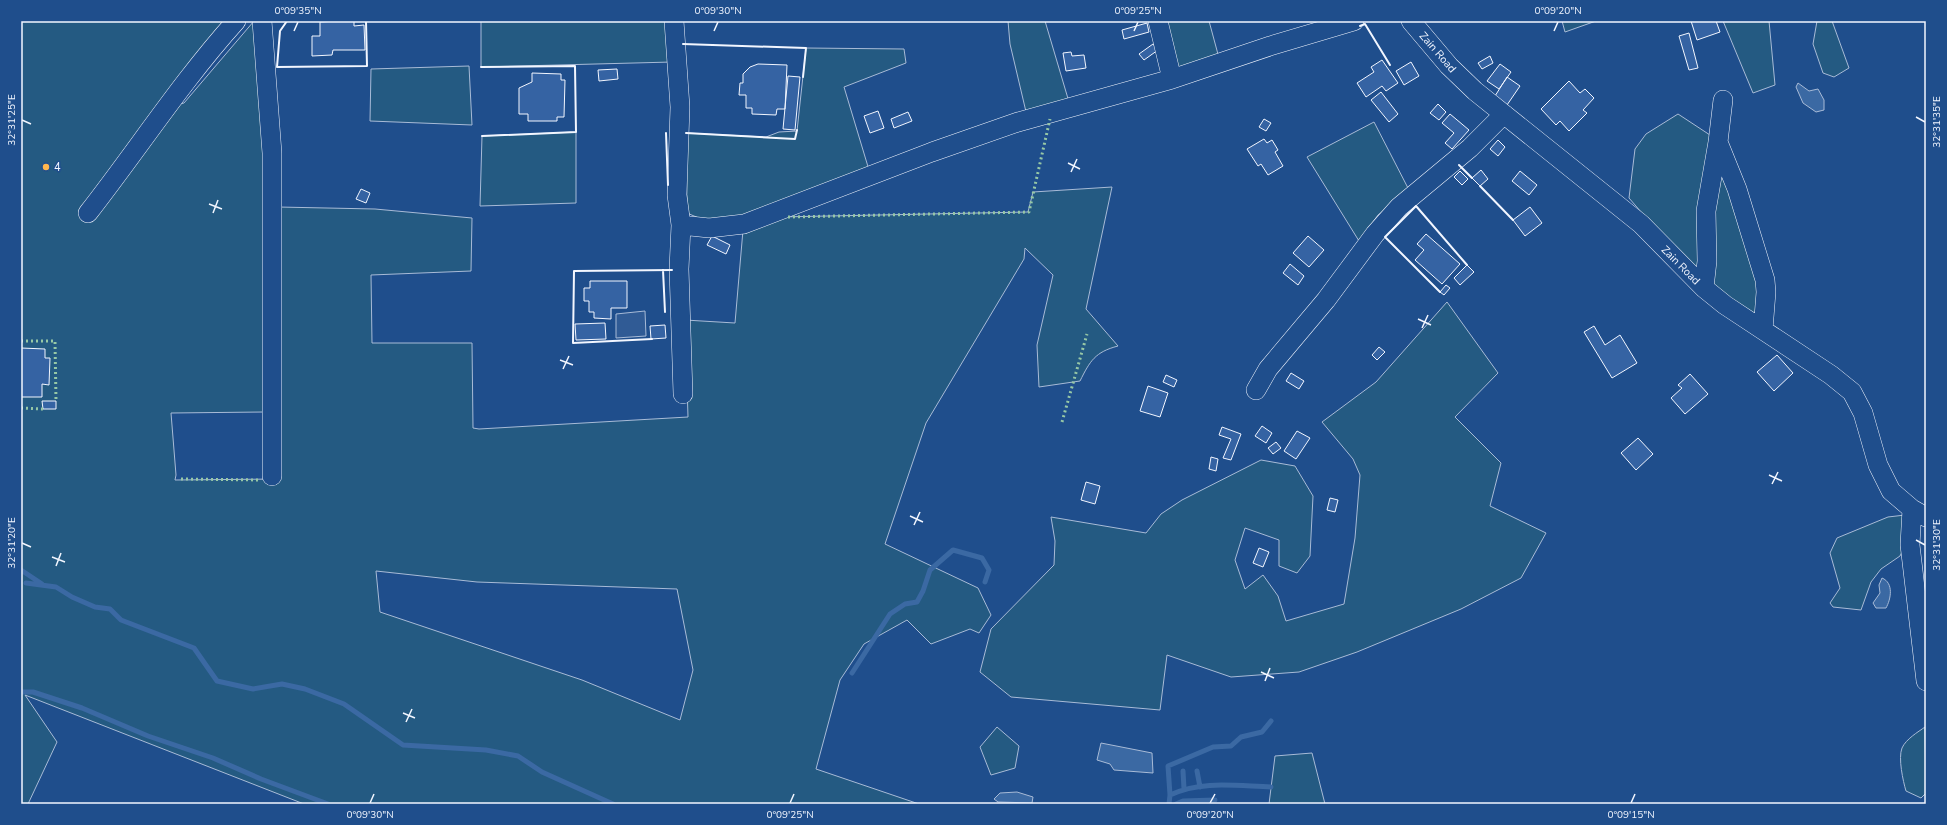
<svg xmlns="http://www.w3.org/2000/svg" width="1947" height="825" viewBox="0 0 1947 825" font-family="'Nunito Sans',sans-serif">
<rect width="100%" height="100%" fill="#1f4e8c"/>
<path fill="#245a82" stroke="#a8bbd7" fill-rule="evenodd" d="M21,21h213l-65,86 15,-4 70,-82 10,86v305l-93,1 5,62 -1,5 103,-1v-272l97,2 97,9 -1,53 -100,4 1,68h100l1,85 6,1 209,-12 -3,-97 50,3 8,-93 35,-13 250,-5 5,-20 79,-5 -26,122 32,37c-23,6 -28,15 -38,35l-41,6 -2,-42 16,-70 -28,-27 -1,11 -98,164 -41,121 93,44 13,27 -12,18 -9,-4 -39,15 -24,-24 -43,24 -24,36 -24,89 103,35h-615l-279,-109 32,47 -29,62h-7zM376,571l101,11 200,7 16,81 -13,50 -98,-40 -202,-68z
M481,21h191v41l-191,5z
M1008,21h37l24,81 -42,14 -17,-72z
M1166,21h43l10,37 -39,16z
M1562,21h34l-31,11z
M1723,21h46l6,64 -22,8z
M1817,21h15l17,47 -15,9 -11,-4 -10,-29z
M806,48l98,1 2,14 -62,24 25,83 -154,55 -28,-12 -1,-80 80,4 13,-5 18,-1z
M469,66l3,59 -102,-4 1,-52z
M1678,114l35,23 -4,30 27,22 22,78 -2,44 -9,8 -54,-47 -64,-74 6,-49 11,-15z
M1374,122l35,68 -31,25 -19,26 -52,-84z
M576,132v71l-96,3 2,-70z
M1447,302l51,71 -43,44 46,46 -11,43 56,27 -25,45 -60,31 -104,43 -58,20 -68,5 -64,-22 -7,55 -149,-13 -31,-25 11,-43 63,-64 1,-24 -4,-24 95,16 15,-19 21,-14 79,-40 34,6 18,30 -3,60 -13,17 -18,-7v-26l-34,-12 -10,32 10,29 18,-14 15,21 8,25 58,-17 11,-66 5,-63 -7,-16 -31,-37 54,-40z
M1905,515l5,20 -10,21 -19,13 -10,13 -10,28 -28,-3 -3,-4 10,-15 -10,-35 7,-15 51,-21z
M997,727l22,19 -4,22 -24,7 -11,-28z
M1925,727l1,66 -5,5 -15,-7c-3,-10 -8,-33 -4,-43 4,-9 16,-16 23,-21z
M1312,753l13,51h-56l6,-48z"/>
<path fill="#305b95" stroke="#a8bbd7" d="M645,311l1,25 -30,2v-24z"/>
<path fill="#3b69a3" stroke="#a8bbd7" d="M1798,83l11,8 9,-2 6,11v10l-8,2 -13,-9 -7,-16z
M1882,578c12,5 9,21 4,30h-10l-3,-5 7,-10 -1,-8z
M1101,743l51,10 1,20 -39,-3 -4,-6 -13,-4z
M1017,792l16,5 -1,6 -34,-1 -4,-3 6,-6z"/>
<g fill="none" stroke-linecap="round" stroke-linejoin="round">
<path stroke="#3b69a3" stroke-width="5" d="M21,570l21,14
M26,583l30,4 16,10 23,10 15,2 11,11 73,28 23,33 36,8 29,-5 23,5 39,15 59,41 83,5 32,6 24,16 71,32
M852,673l38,-59 15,-10 12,-2 6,-11 7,-21 23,-20 29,8 7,12 -4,12
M21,692h12l49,16 66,28 65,22 48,21 67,25
M1183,771l1,18
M1197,771l3,16
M1170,795l-2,-29 45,-19 18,-1 10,-9 21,-5 9,-11
M1169,804l1,-9c31,-15 67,-9 101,-8
M1176,804l7,-3 32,-1"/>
</g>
<path fill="#3563a3" stroke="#f2f6ff" d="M336,21h18v5l10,-1 1,25h-32l-1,5 -20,1v-20h8v-14z
M1691,21h25l4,11 -23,8z
M1147,23l2,9 -25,7 -2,-9z
M1689,33l9,35 -9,2 -10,-34z
M1153,44l5,6 -14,10 -5,-6z
M1071,52l1,4 12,-1 2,13 -20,3 -3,-18z
M1490,56l3,7 -11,6 -4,-6z
M1382,60l16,23 -12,8 -4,-5 -16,11 -9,-14 17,-11 -3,-5z
M1411,62l8,14 -15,9 -8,-14z
M758,64l29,1 -2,44h-8l-1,6 -24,-1v-6h-6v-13h-7l1,-12h3v-9l7,-7z
M1500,64l11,8 -12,17 -12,-8z
M617,69l1,10 -19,2 -1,-11z
M532,73l29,1v6h4l-1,37h-7v4h-29v-7h-9v-26l13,-6z
M788,76l12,1 -5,53 -12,-1z
M1507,77l13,9 -13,19 -12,-9z
M1569,81l11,12 5,-4 9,9 -11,12 4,3 -18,18 -9,-10 -4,4 -15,-16z
M1381,92l17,22 -9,8 -18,-22z
M1438,104l8,8 -7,8 -9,-7z
M878,111l6,17 -14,5 -6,-17z
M908,112l4,9 -18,7 -3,-9z
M1450,114l19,16 -17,19 -7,-6 9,-10 -12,-10z
M1264,119l7,4 -5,8 -7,-4z
M1264,139l3,4 5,-3 6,10 -3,2 8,14 -15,9 -7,-11 -3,2 -11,-17z
M1498,140l7,7 -7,9 -8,-7z
M1481,170l7,9 -8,7 -8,-8z
M1460,171l8,8 -6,6 -8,-8z
M1520,171l17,14 -8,10 -17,-14z
M361,189l9,4 -4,10 -10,-4z
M1530,207l12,16 -17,13 -12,-16z
M1426,234l34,30 -18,20 -27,-24 9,-10 -7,-6z
M712,236l18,9 -4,9 -19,-9z
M1308,236l16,14 -15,17 -16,-14z
M1290,264l14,12 -6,9 -15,-12z
M1467,265l7,7 -14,13 -6,-7z
M590,281h37v27h-16v11l-17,-1v-6h-5v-11h-5v-13h6z
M1446,285l4,3 -6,7 -4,-3z
M605,323l1,16 -30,1 -1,-16z
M665,325l1,13 -15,1 -1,-13z
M1594,326l11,19 15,-10 17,28 -25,15 -28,-46z
M1379,347l6,5 -8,8 -5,-5z
M21,348l24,1v9h5l-1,27 -7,-1v13h-21z
M1777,355l16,18 -19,18 -17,-19z
M1291,373l13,8 -5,8 -13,-8z
M1690,374l18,20 -23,20 -14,-16 11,-10 -4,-3z
M1166,375l11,5 -3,7 -11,-5z
M1148,386l20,7 -8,24 -20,-6z
M42,401h14v8h-13z
M1262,426l10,7 -6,10 -11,-7z
M1222,427l19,7 -10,26 -8,-2 8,-19 -12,-4z
M1297,431l13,7 -14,21 -12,-8z
M1638,438l15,16 -17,16 -15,-17z
M1276,442l5,6 -8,6 -5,-6z
M1211,457l7,2 -2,12 -7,-2z
M1086,482l14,4 -5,18 -14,-4z
M1330,498l8,2 -3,12 -8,-2z
M1259,548l10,4 -6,15 -10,-4z"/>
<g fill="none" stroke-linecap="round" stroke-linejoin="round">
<g stroke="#f2f6ff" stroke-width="20">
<path id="minor" d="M262,21l10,132v323
M674,21l6,86 -3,88 4,30 -2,44 4,125
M1158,21l14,58
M1411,21l38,45 26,25 166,133 63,64 21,17 106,70 21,17 11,21 15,52 13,26 21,18 14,8
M1718,142l19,47 28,91 1,12 -3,38
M88,213c50,-64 94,-132 148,-192
M681,225l28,3 35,-4 188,-72 86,-30 154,-43 98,-33 84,-25
M1704,288l3,-27 -1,-50 12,-69 5,-42
M1256,390l12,-21 58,-69 49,-66 24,-27 71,-59 34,-34
M1912,509l-2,36 16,136"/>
</g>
<use href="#minor" stroke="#1f4e8c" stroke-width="19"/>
<path stroke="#97c8a6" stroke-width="3" stroke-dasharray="2 3" stroke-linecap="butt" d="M788,217l241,-5 21,-93
M21,341h34l1,60
M21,408l22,1
M1062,422l25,-88
M181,479l80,1"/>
<path stroke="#f2f6ff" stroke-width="2" d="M287,21l-7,10 -3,36 90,-1 -1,-45
M1360,26l5,-2 25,41
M683,44l123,4 -3,29
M481,67l94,-1 1,66 -94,4
M666,133l2,52
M686,133l109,6 2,-9
M1459,165l13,13
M1480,186l33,34
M663,270l2,42
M1440,292l-55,-55 31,-31 51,59
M652,339l-79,4 1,-72 98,-1"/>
</g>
<path fill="none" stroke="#f2f6ff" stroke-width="1.5" d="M294,31l4,-9M714,31l4,-9M1134,31l4,-9M1554,31l4,-9M1916,117l9,5M22,120l9,4M1068,163l12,6M1071,172l6,-13M209,204l13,5M213,213l5,-13M1418,319l13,6M1422,328l6,-13M560,360l13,5M563,369l6,-13M1769,475l13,6M1772,484l6,-12M910,516l13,6M914,525l6,-13M1916,540l9,5M22,543l9,4M52,557l13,5M56,566l5,-13M1261,672l13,6M1265,681l5,-13M403,713l12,5M406,722l6,-13M370,803l4,-9M790,803l4,-9M1210,803l5,-9M1631,803l4,-9"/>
<circle fill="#ffb74d" stroke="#1f4e8c" stroke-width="1.5" cx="46" cy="167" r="4"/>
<g text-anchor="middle" stroke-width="3" stroke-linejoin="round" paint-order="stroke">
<g font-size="11" fill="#f2f6ff" stroke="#1f4e8c">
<text transform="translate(1438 52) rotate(49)" y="4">Zain Road</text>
<text transform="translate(1681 265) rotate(45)" y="4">Zain Road</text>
</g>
<g font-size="11" fill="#f2f6ff" stroke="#1f4e8c" text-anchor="start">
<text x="54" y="171">4</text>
</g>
</g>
<rect width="1947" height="825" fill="none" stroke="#1f4e8c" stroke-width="44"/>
<rect x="22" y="22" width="1903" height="781" fill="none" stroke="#f2f6ff" stroke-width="1.5"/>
<g font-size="10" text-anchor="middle" fill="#f2f6ff">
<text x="298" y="14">0°09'35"N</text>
<text x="718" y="14">0°09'30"N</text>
<text x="1138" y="14">0°09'25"N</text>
<text x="1558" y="14">0°09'20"N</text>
<text transform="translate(11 120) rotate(-90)" y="4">32°31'25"E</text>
<text transform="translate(1936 122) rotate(-90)" y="4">32°31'35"E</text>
<text transform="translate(11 543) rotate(-90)" y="4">32°31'20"E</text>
<text transform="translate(1936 545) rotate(-90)" y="4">32°31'30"E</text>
<text x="370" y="818">0°09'30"N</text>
<text x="790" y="818">0°09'25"N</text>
<text x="1210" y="818">0°09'20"N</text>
<text x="1631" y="818">0°09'15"N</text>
</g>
</svg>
